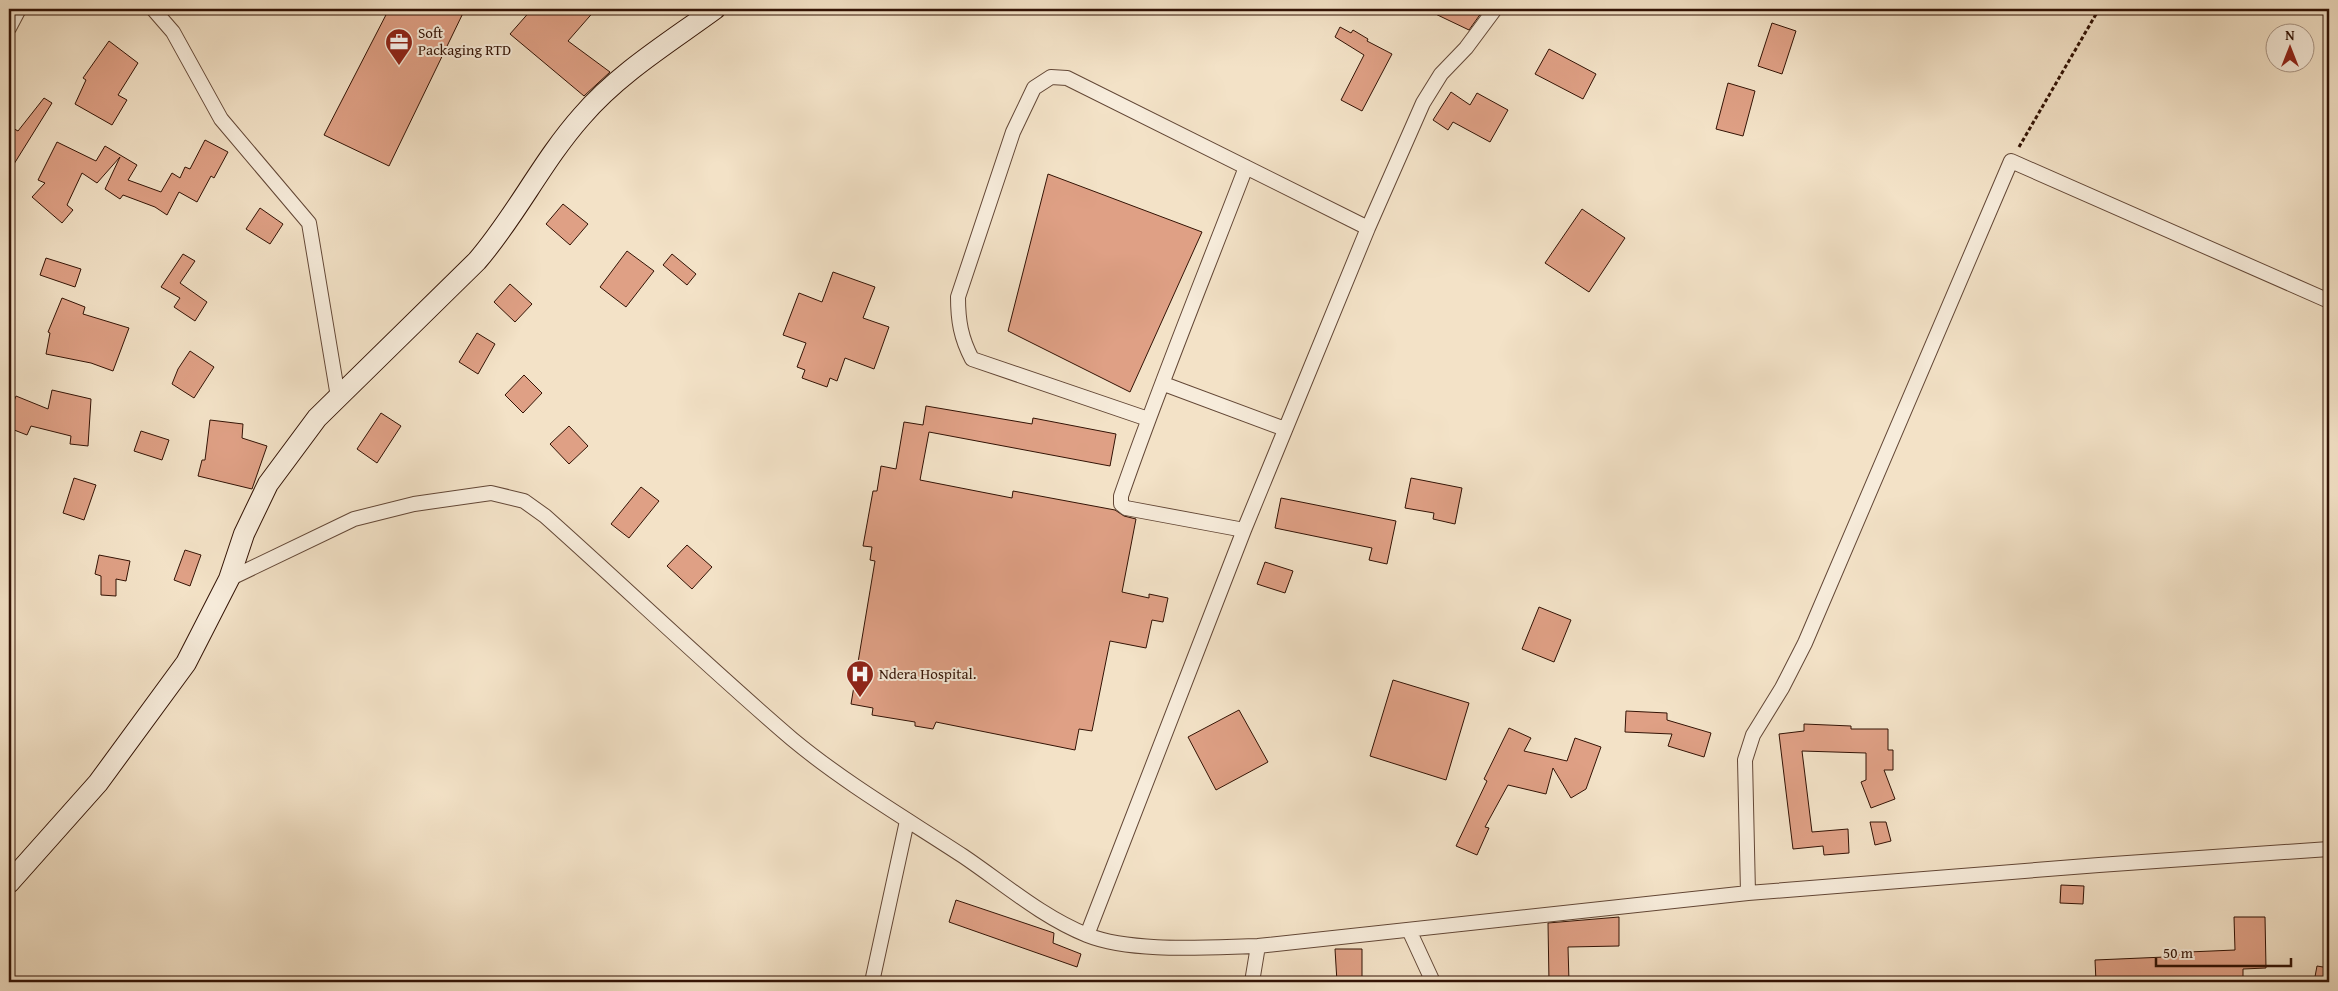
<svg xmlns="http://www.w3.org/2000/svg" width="2338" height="991" viewBox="0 0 2338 991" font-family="'Gentium Book Plus',serif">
<rect width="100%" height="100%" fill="#f3e2c7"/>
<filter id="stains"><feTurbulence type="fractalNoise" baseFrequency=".004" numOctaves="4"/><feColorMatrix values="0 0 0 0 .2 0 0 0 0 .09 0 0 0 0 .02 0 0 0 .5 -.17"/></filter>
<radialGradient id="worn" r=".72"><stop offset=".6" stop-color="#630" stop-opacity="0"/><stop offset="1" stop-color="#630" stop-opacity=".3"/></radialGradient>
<path fill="#dfa085" stroke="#331305" d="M389,9h76l-76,157 -65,-31z
M532,9h64l-28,32 42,31 -26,24 -74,-62z
M1425,9h59l-15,21z
M1772,23l24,8 -14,43 -24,-8z
M1340,27l11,6 2,-3 15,9 -1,2 25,13 -30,57 -21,-11 23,-45 -29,-18z
M109,41l29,22 -20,32 9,5 -15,25 -37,-21 11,-24 -3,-2z
M1549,49l47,25 -13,25 -48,-25z
M1728,83l27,8 -12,45 -27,-7z
M1451,92l19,13 7,-12 31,17 -18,32 -37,-20 -5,8 -15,-10z
M44,98l8,5 -43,69v-46l9,5z
M205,140l23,12 -14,26 -3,-2 -14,26 -18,-10 -12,23 -12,-8 -32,-12 -3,4 -15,-10 15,-32 -23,26 -15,-10 -15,32 6,5 -11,13 -30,-26 13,-14 -7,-3 19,-38 39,19 9,-15 32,19 -9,15 33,12 11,-19 8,5 5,-11 5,2z
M1048,174l154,58 -72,160 -122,-61z
M563,204l25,20 -18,21 -24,-21z
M260,208l23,16 -13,20 -24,-15z
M1582,209l43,29 -36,54 -44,-29z
M627,251l27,20 -28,36 -26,-20z
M183,254l12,7 -15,22 27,19 -12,19 -21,-14 6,-9 -19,-11z
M672,254l24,20 -9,11 -24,-20z
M46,258l35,11 -6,18 -35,-12z
M833,272l42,15 -12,31 26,9 -15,42 -29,-11 -8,23 -7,-3 -3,9 -25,-9 3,-8 -8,-3 9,-24 -23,-8 16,-42 23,9z
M510,284l22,20 -17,18 -21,-20z
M62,298l23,9 -2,7 46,14 -16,43 -22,-8 -45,-9 4,-21 -2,-1z
M477,333l18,11 -17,30 -19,-12z
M190,351l24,16 -20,31 -22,-14 6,-15z
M524,375l18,18 -19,20 -18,-18z
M52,390l39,9 -3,47 -18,-2 1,-8 -40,-10 -4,9 -18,-7v-14l7,-18 32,13z
M926,406l106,18 1,-6 83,16 -6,32 -181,-34 -9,48 92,18 1,-7 102,19 9,6 12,3 -14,73 27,6v-4l19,4 -5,24 -11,-2 -6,28 -36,-7 -18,90 -13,-2 -4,21 -139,-28 -3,7 -18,-3v-4l-43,-7 1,-7 -22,-4 24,-143 -5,-1 2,-13 -9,-1 10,-55h4l4,-25 15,3 8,-47 19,3z
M381,413l20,13 -24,37 -20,-14z
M210,420l33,4 -1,14 25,8 -15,43 -54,-13 4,-16h3z
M569,426l19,20 -19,18 -19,-20z
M141,431l28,9 -7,20 -28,-9z
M74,478l22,7 -12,35 -21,-7z
M1411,478l51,10 -7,36 -22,-5 1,-6 -29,-5z
M641,487l18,14 -30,37 -18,-14z
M1281,498l115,23 -9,43 -18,-4 3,-12 -97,-20z
M687,545l25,22 -20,22 -25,-23z
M185,550l16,5 -11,31 -16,-6z
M99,555l31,6 -4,20 -10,-2v17l-15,-1v-19l-6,-2z
M1265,562l28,9 -8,22 -28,-9z
M1539,607l32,13 -17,42 -32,-13z
M1393,680l76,23 -23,77 -76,-24z
M1239,710l29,52 -52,28 -28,-53z
M1626,711l41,2v7l44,13 -7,24 -36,-11 4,-12 -47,-2z
M1804,724l47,2v3h37v21h5v20h-9l11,29 -24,9 -10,-26 5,-2v-27l-64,-2 10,81 36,-3 1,24 -25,2 -1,-9 -30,3 -14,-115 25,-3z
M1509,728l22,10 -7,13 43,10 8,-23 26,9 -15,42 -15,9 -18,-30 -7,26 -38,-9 -23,42 4,1 -12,27 -21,-9 31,-65 -3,-2z
M1870,822h16l5,19 -16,4z
M2061,885l23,1 -1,18 -23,-1z
M956,900l98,33 -1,10 28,11 -4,13 -128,-45z
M1619,917v29l-51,1 1,35h-20l-1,-59z
M2234,917h31l1,51 -23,1v12l-147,1 -1,-22 70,-3v-4l70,-3z
M1335,949h27v33h-25z
M2317,966l12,2v14h-15z"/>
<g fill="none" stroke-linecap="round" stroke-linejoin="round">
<g stroke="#634736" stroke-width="16">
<path id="street" d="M153,9l20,23 48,87 88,104 29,174
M9,28l10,-19
M1164,384l121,45
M1148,419l-176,-60c-11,-21 -14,-38 -14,-62l55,-165 21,-44 17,-11 16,1 301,150
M1244,530l-118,-22 -5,-4v-8c38,-110 83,-219 125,-329
M229,579l125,-60 60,-15 77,-11 33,8 21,15c83,74 163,151 247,223 53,44 113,79 171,117 40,27 79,61 124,79 45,18 122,12 171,11l490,-53 351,-28 230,-16
M1748,893l-3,-133 8,-25 29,-47 23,-45 206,-482 318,140
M1409,930l24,52
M1087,935l157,-405 124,-302 55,-125 18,-29 25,-26 29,-39
M872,982l35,-161
M1252,982l6,-36"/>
</g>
<g stroke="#331305" stroke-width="22">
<path id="secondary" d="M9,883l89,-100 88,-120 43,-84 15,-45 24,-50 49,-66 160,-157c39,-45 65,-100 105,-145 37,-43 88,-74 133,-107"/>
</g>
<path stroke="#331305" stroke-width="3" stroke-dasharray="4 2.5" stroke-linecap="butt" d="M2019,147l80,-138"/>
<use href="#street" stroke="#f7ecdb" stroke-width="14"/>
<use href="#secondary" stroke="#f7ecdb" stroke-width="20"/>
</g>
<defs>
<g id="office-pin" transform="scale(1.4375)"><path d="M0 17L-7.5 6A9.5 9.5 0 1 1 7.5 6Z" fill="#8f2418" stroke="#f7ecdb"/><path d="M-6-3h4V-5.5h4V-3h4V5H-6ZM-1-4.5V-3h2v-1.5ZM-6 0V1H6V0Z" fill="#fff"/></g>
<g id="hospital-pin" transform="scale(1.4375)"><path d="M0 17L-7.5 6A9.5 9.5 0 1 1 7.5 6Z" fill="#8f2418" stroke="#f7ecdb"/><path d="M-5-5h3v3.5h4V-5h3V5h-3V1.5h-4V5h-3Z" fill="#fff"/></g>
</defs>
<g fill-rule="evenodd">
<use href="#office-pin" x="399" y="42"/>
<use href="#hospital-pin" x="860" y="674"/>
</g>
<g text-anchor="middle" stroke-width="4" stroke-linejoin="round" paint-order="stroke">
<g font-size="15" fill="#331305" stroke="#f7ecdb" text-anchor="start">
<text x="418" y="38">Soft<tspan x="418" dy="17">Packaging RTD</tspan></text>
<text x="879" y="679">Ndera Hospital.</text>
</g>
</g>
<rect width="2338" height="991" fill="none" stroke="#f3e2c7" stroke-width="30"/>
<rect x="10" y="10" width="2318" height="971" fill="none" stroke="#331305" stroke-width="2.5"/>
<rect x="15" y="15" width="2308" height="961" fill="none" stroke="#331305"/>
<g transform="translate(2290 48)"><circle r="24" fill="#f7ecdb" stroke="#a99585"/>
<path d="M0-4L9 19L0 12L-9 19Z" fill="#8f2418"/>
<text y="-8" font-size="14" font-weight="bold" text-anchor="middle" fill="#331305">N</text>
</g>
<path d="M2156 958v8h135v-8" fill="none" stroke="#331305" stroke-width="2.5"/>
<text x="2163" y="958" font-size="15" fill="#331305" stroke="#f7ecdb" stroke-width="4" paint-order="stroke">50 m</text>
<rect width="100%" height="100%" filter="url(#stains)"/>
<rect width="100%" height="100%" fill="url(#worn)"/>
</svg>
